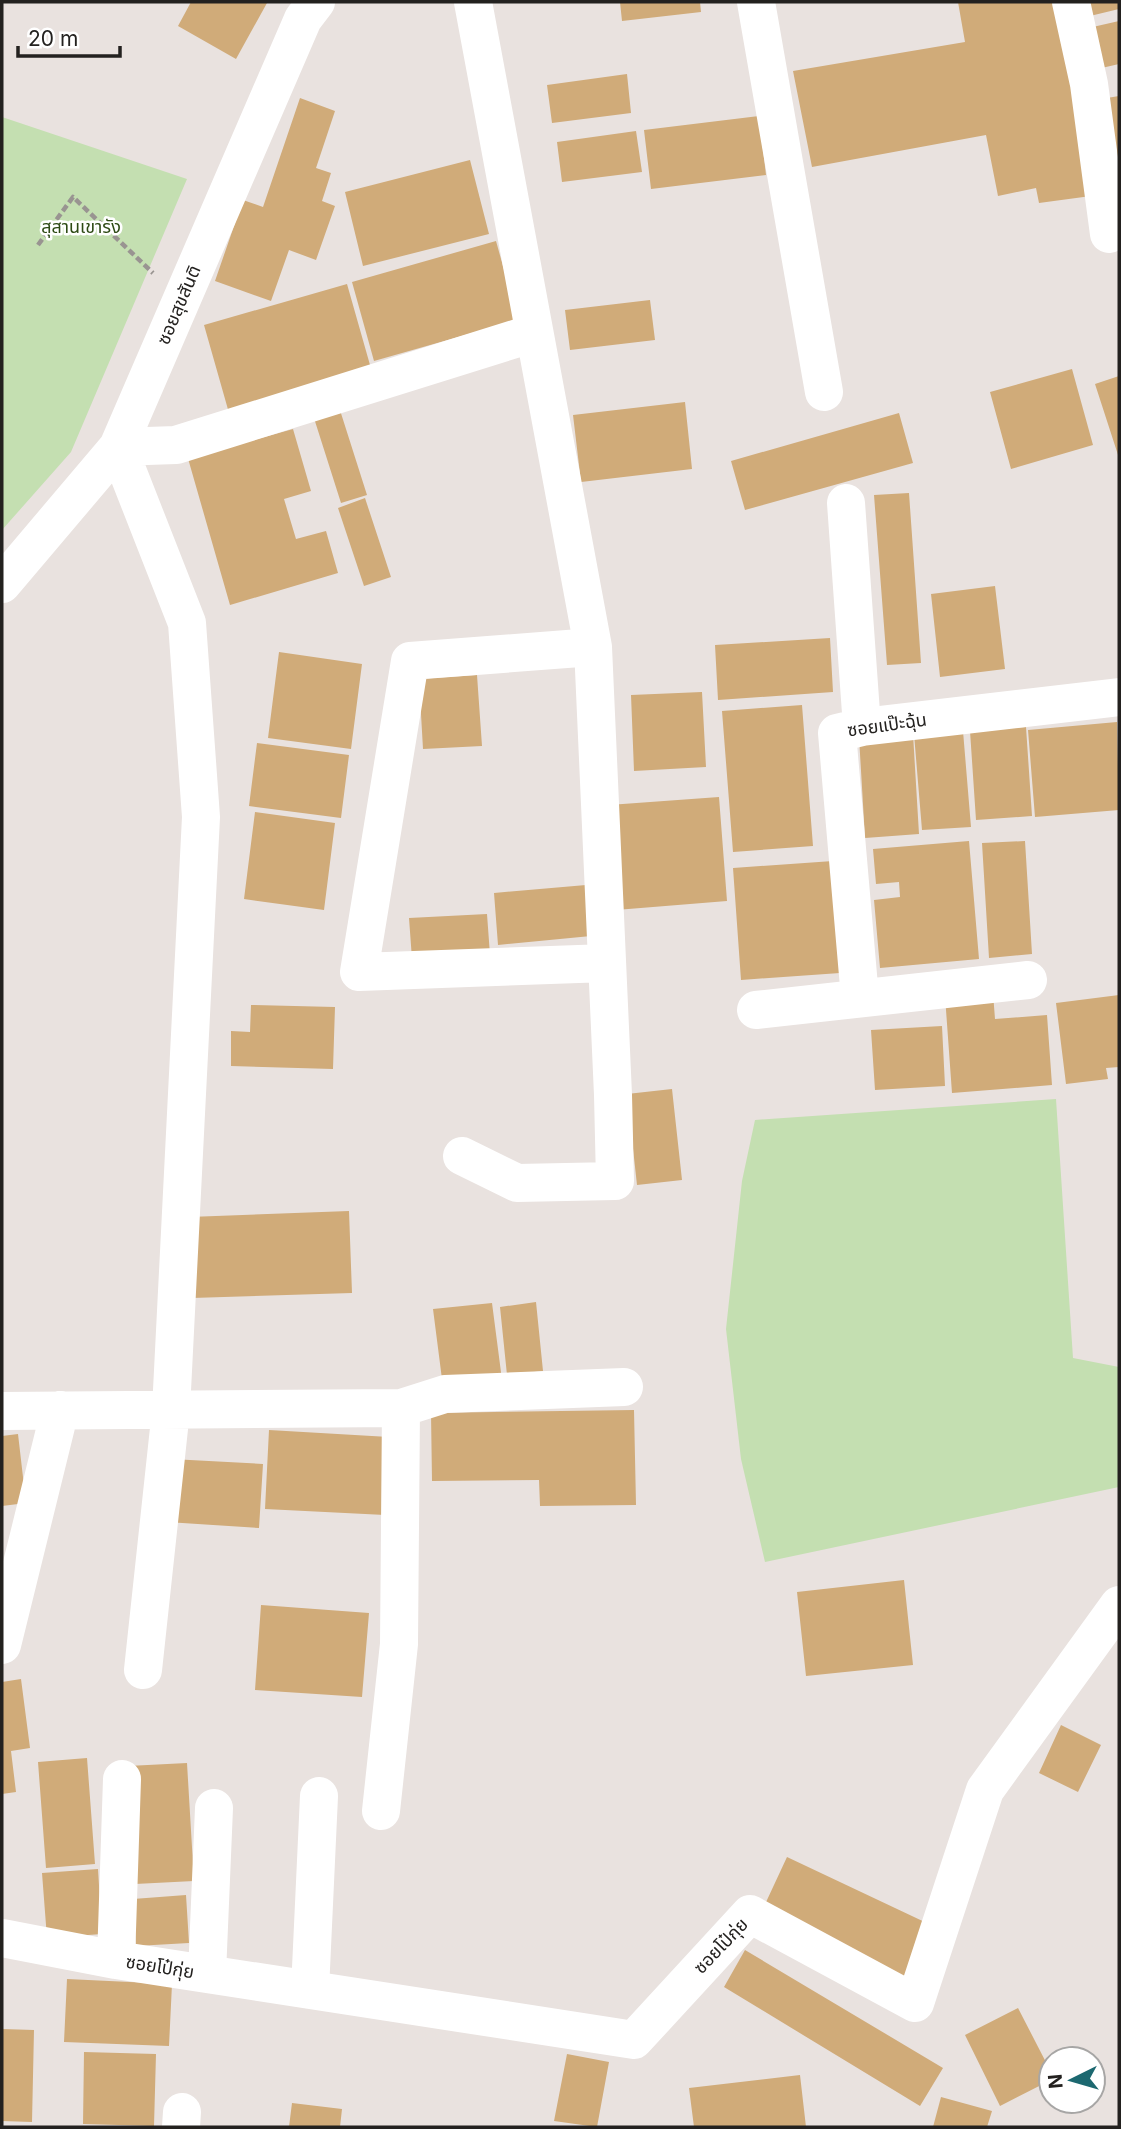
<svg xmlns="http://www.w3.org/2000/svg" width="1121" height="2129" viewBox="0 0 1121 2129" font-family="Inter,'Noto Sans Thai',sans-serif">
<rect width="100%" height="100%" fill="#e9e2df"/>
<path fill="#c4dfb1" d="M2,117l185,62 -116,273 -69,78z
M1056,1099l17,259 46,9v120l-354,75 -24,-103 -15,-130 16,-148 13,-61z"/>
<path fill="#d0ab79" d="M191,2h73l3,1 -31,56 -58,-33z
M620,2h80l1,10 -79,9z
M958,2h101l32,194 -52,7 -3,-15 -38,8 -12,-61 -174,32 -19,-96 172,-29z
M1087,2h32v7l-29,7z
M1119,21v43l-26,6 -9,-41z
M627,74l4,39 -79,10 -5,-38z
M1119,96v63h-1l-11,-61z
M300,98l35,13 -19,57 15,5 -9,28 13,5 -19,54 -27,-10 -18,51 -56,-20 28,-81 20,7z
M759,116l7,59 -115,14 -7,-59z
M636,131l6,41 -80,10 -5,-40z
M470,160l19,74 -126,32 -18,-74z
M496,241l22,79 -144,41 -22,-79z
M347,284l25,88 -143,41 -25,-88z
M650,300l5,40 -85,10 -5,-40z
M1072,369l21,76 -82,24 -21,-77z
M1119,376v82l-24,-74z
M685,402l7,67 -111,13 -8,-67z
M339,407l28,88 -26,8 -28,-88z
M899,413l14,50 -168,47 -14,-49z
M293,429l18,62 -27,8 12,40 30,-8 12,42 -108,32 -45,-157 58,-5z
M909,493l12,170 -34,2 -13,-170z
M365,498l26,79 -27,9 -26,-78z
M995,586l10,83 -65,8 -9,-83z
M830,638l3,54 -115,8 -3,-55z
M279,652l83,12 -11,85 -83,-11z
M477,675l5,71 -59,3 -4,-70z
M702,692l4,75 -72,4 -3,-76z
M802,705l11,141 -80,6 -11,-141z
M1117,722l2,88 -84,7 -7,-87z
M1026,727l6,89 -56,4 -6,-89z
M963,731l8,96 -49,3 -8,-96z
M913,734l6,100 -54,4 -6,-101z
M257,743l92,12 -8,63 -92,-12z
M719,797l8,104 -111,9 -7,-105z
M255,812l80,11 -11,87 -80,-11z
M969,841l10,118 -99,9 -6,-68 26,-3 -1,-15 -23,2 -3,-35z
M1025,841l7,113 -43,4 -7,-115z
M833,861l7,112 -99,7 -8,-112z
M586,885l5,51 -93,9 -4,-52z
M487,914l3,41 -78,4 -3,-41z
M993,993l2,26 52,-4 5,70 -100,8 -7,-97z
M1119,995v72l-13,1 2,11 -42,5 -10,-81z
M251,1005l84,2 -2,62 -102,-3v-35l19,1z
M942,1026l3,60 -70,4 -4,-60z
M672,1089l10,91 -45,5 -10,-91z
M349,1211l3,82 -160,5 -3,-81z
M536,1302l7,69 -36,4 -7,-68z
M492,1303l10,77 -59,7 -10,-78z
M634,1410l2,95 -96,1 -1,-26 -107,1 -1,-68z
M269,1430l120,7 -4,78 -120,-6z
M18,1434l8,69 -24,3v-70z
M171,1459l92,5 -4,64 -92,-6z
M904,1580l9,85 -107,11 -9,-84z
M261,1605l108,8 -7,84 -107,-7z
M21,1679l9,69 -19,3 5,41 -14,2v-112z
M1061,1725l40,20 -23,47 -39,-19z
M87,1758l8,106 -49,4 -8,-106z
M187,1763l7,118 -59,3 -7,-118z
M787,1857l144,68 -25,56 -145,-68z
M98,1869l4,65 -55,4 -5,-65z
M186,1895l3,48 -53,3 -3,-47z
M745,1950l198,118 -23,38 -196,-119z
M67,1979l105,5 -3,62 -105,-4z
M1018,2008l33,64v8l-51,26 -35,-71z
M2,2029l32,1 -2,92 -30,-1z
M84,2052l72,2 -2,72 -71,-2z
M567,2054l42,8 -12,65 -43,-6z
M800,2075l6,52h-112l-5,-39z
M941,2097l51,14 -5,16h-54z
M292,2103l50,6 -2,18h-51z"/>
<g fill="none" stroke-linecap="round" stroke-linejoin="round">
<path stroke="#999491" stroke-width="4.5" stroke-dasharray="7 3.5" stroke-linecap="butt" d="M38,245l35,-48 80,76"/>
<path stroke="#fff" stroke-width="38" d="M756,2l68,390
M1071,2l18,82 20,150
M846,503l16,224
M2,584l116,-137 185,-428 13,-17
M593,647l-183,14 -51,311 248,-9
M860,998l-23,-265 25,-6 257,-30
M756,1010l272,-30
M462,1156l55,27 98,-2 -2,-86 -20,-448 -120,-645
M2,1411l399,-3 44,-14 179,-7
M2,1645l58,-235
M143,1670l28,-260 30,-593 -14,-194 -69,-176 58,-2 358,-112
M381,1811l18,-167 2,-236
M2,1938l114,22 518,80 116,-126 165,89 70,-213 134,-185
M116,1960l6,-181
M207,1974l7,-166
M310,1990l9,-194
M181,2127l1,-15"/>
</g>
<g text-anchor="middle" stroke-width="5" stroke-linejoin="round" paint-order="stroke">
<g font-size="18" fill="#2d4a14" stroke="#fff">
<text x="81" y="233">สุสานเขารัง</text>
</g>
<g font-size="18" fill="#23211f" stroke="#fff">
<text transform="translate(179 305) rotate(-67)" y="6">ซอยสุขสันติ</text>
<text transform="translate(887 725) rotate(-8)" y="6">ซอยแป๊ะฉุ้น</text>
<text transform="translate(721 1946) rotate(-46)" y="6">ซอยโป๋กุ่ย</text>
<text transform="translate(160 1967) rotate(9)" y="6">ซอยโป๋กุ่ย</text>
</g>
</g>
<rect width="1121" height="2129" fill="none" stroke="#23211f" stroke-width="7"/>
<g transform="translate(1072 2080) rotate(265)"><circle r="33" fill="#ffffff" stroke="#a7a6a5" stroke-width="2"/>
<path d="M0-5L12 26L0 18L-12 26Z" fill="#1c6870"/>
<text y="-10" font-size="19" font-weight="bold" text-anchor="middle" fill="#23211f">N</text>
</g>
<path d="M18 46v10h102v-10" fill="none" stroke="#23211f" stroke-width="3.5"/>
<text x="28" y="46" font-size="21" fill="#23211f" stroke="#ffffff" stroke-width="5" paint-order="stroke">20 m</text>
</svg>
